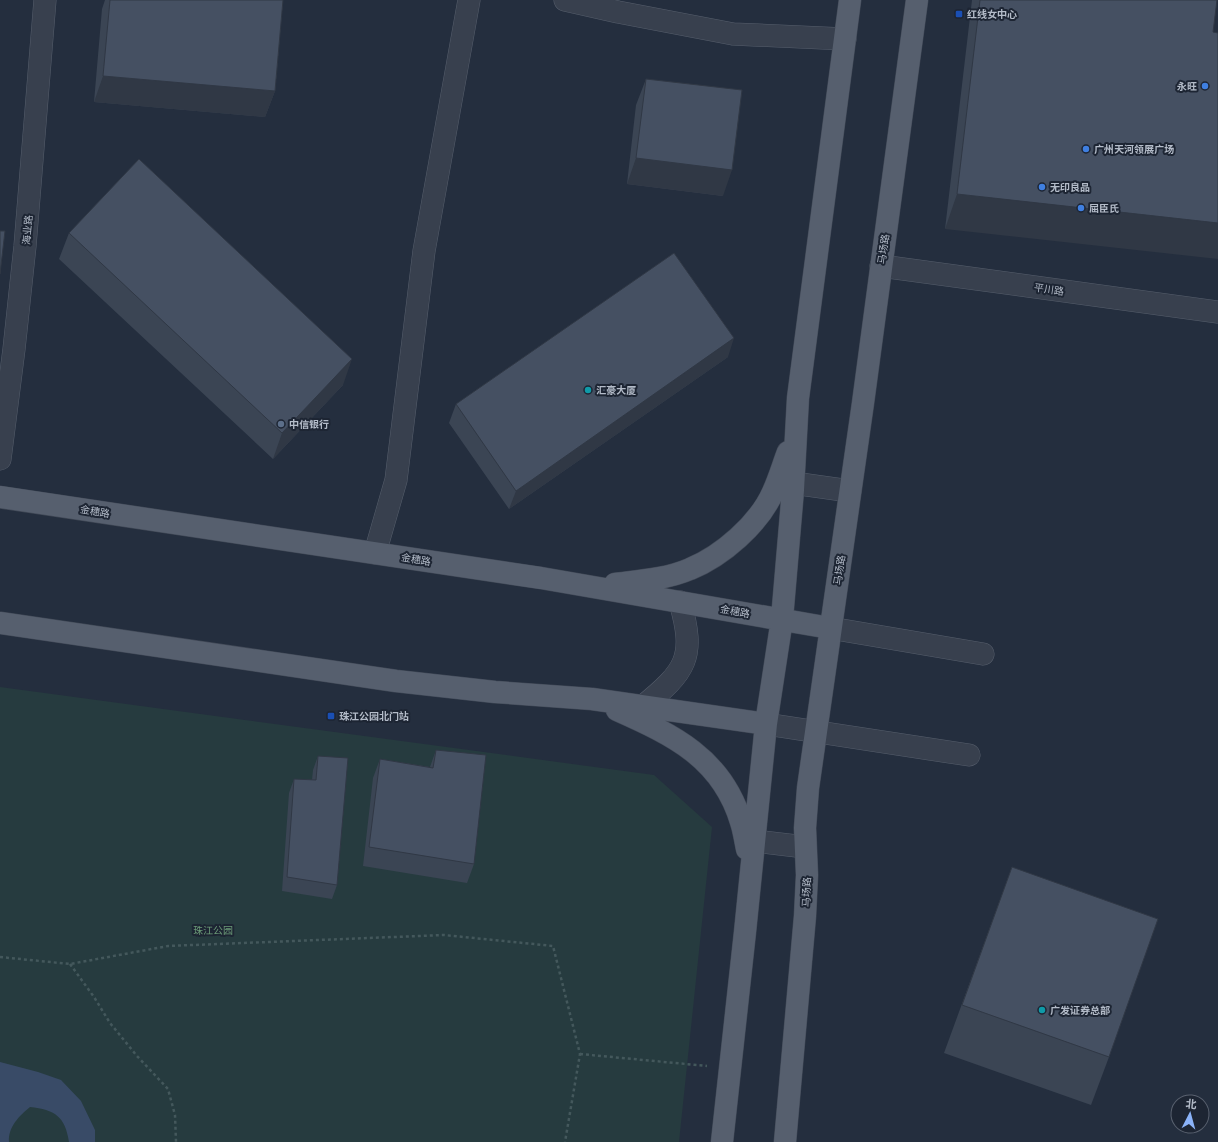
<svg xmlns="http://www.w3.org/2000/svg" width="1218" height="1142" viewBox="0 0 1218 1142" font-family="'Nunito Sans','Noto Sans SC',sans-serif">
<rect width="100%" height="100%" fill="#242e3e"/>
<path fill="#263b3f" d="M0,687l654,88 58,52 -33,315h-679z"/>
<path fill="#394b67" d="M0,1062l38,10 23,8 20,21 14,29v12h-26c-4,-26 -14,-32 -39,-35 -11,9 -22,20 -21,35h-9z"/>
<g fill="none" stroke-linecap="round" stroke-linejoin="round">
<g stroke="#565e6c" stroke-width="23">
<path id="minor" d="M565,0l53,12 115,22 112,5
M881,266l337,46
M0,459l14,-110 11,-103 20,-246
M793,483l57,8
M375,553l21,-73 28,-229 45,-251
M830,628l153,26
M642,707c44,-36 54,-49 38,-105
M766,724l203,31
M754,841l51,6"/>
</g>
<g stroke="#414957" stroke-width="23">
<path id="major" d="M0,497l541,81 289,50
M615,584c24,-3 52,-5 75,-15 32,-13 69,-45 83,-77 6,-13 10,-27 15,-40
M0,623l396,58 99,11 97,7 174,25
M617,710c56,25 105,48 124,112 3,9 4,18 6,27
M722,1142l23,-210 21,-208 16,-105 11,-129 5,-92 52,-398
M785,1142l20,-226 2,-41 -2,-47 3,-40 55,-385 54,-403"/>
</g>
<path stroke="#44585c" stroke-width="2.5" stroke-dasharray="3 3" stroke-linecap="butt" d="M0,957l70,7 98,-18 276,-11 109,11 27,108 -15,88
M70,964l24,33 16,26 27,33 31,33 7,26 1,27
M580,1054l127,12"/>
<use href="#minor" stroke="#38404e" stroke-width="22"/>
<use href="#major" stroke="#565f6e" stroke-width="22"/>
</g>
<path fill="#3b4554" d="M105,0h178l-8,91 -10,26 -171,-15 8,-93z
M972,0h245l-272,229z
M646,79l77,117 -96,-12 9,-79z
M69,233l274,152 -70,74 -214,-200z
M728,357l-219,152 -60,-86 7,-19z
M436,750l38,114 -7,19 -104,-17 10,-88 7,-19 50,8z
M318,756l19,129 -5,14 -50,-8 7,-98 5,-14 18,1 1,-10z
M1012,867l97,190 -18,48 -147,-52z"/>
<path fill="#303845" d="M103,76l172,15 -10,26 -171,-15z
M636,158l96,12 -9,26 -96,-12z
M957,194l261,29v36l-273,-30z
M734,338l-6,19 -219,152 7,-18z
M352,359l-9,26 -70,74 9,-26z"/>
<path fill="#455062" stroke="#303845" d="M110,0h173l-8,91 -172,-15z
M980,0h237l-4,32 5,1v190l-261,-29z
M646,79l96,11 -10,80 -96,-12z
M139,159l213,200 -70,74 -213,-200z
M0,231h5l-5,43z
M674,253l60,85 -218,153 -60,-87z
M436,750l50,5 -12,109 -105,-17 11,-88 53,9z
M318,756l30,2 -11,127 -50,-8 7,-98 22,1z
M1012,867l146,52 -49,138 -147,-52z"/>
<g fill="#1a4fb4" stroke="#1d2533" stroke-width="1.5">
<rect x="955" y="10" width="8" height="8" rx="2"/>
<rect x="327" y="712" width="8" height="8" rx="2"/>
</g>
<g fill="#3f7fe0" stroke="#1d2533" stroke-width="1.5">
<circle cx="1205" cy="86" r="4"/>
<circle cx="1086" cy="149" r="4"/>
<circle cx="1042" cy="187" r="4"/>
<circle cx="1081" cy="208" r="4"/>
</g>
<g fill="#0f9aa8" stroke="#1d2533" stroke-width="1.5">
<circle cx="588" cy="390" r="4"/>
<circle cx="1042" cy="1010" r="4"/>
</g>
<circle fill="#5c6f8a" stroke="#1d2533" stroke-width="1.5" cx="281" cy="424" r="4"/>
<g text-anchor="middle" stroke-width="4" stroke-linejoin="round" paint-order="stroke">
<g font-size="10" font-weight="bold" fill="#b4bcc9" stroke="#1d2533" text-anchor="start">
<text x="967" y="18">红线女中心</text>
<text x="1197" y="90" text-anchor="end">永旺</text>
<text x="1094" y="153">广州天河领展广场</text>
<text x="1050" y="191">无印良品</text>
<text x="1089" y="212">屈臣氏</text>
<text x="596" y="394">汇豪大厦</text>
<text x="289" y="428">中信银行</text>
<text x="339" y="720">珠江公园北门站</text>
<text x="1050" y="1014">广发证券总部</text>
</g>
<g font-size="10" fill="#b4bcc9" stroke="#1d2533">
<text transform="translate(27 230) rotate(-85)" y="4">海业路</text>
<text transform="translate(883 249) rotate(-82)" y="4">马场路</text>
<text transform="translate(1049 289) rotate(8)" y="4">平川路</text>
<text transform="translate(95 511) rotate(9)" y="4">金穗路</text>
<text transform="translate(416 559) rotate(9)" y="4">金穗路</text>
<text transform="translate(839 570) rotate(-82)" y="4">马场路</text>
<text transform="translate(735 611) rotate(10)" y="4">金穗路</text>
<text transform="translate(806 892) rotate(-88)" y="4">马场路</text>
</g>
<g font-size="10" fill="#6b9a77" stroke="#1d2533">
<text x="213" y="934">珠江公园</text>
</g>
</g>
<g transform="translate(1190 1114) rotate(6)"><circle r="19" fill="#1d2533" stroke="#59616f"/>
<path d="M0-3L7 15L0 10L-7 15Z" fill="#8ab2f8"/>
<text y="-6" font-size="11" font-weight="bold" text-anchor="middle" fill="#b4bcc9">北</text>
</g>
</svg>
